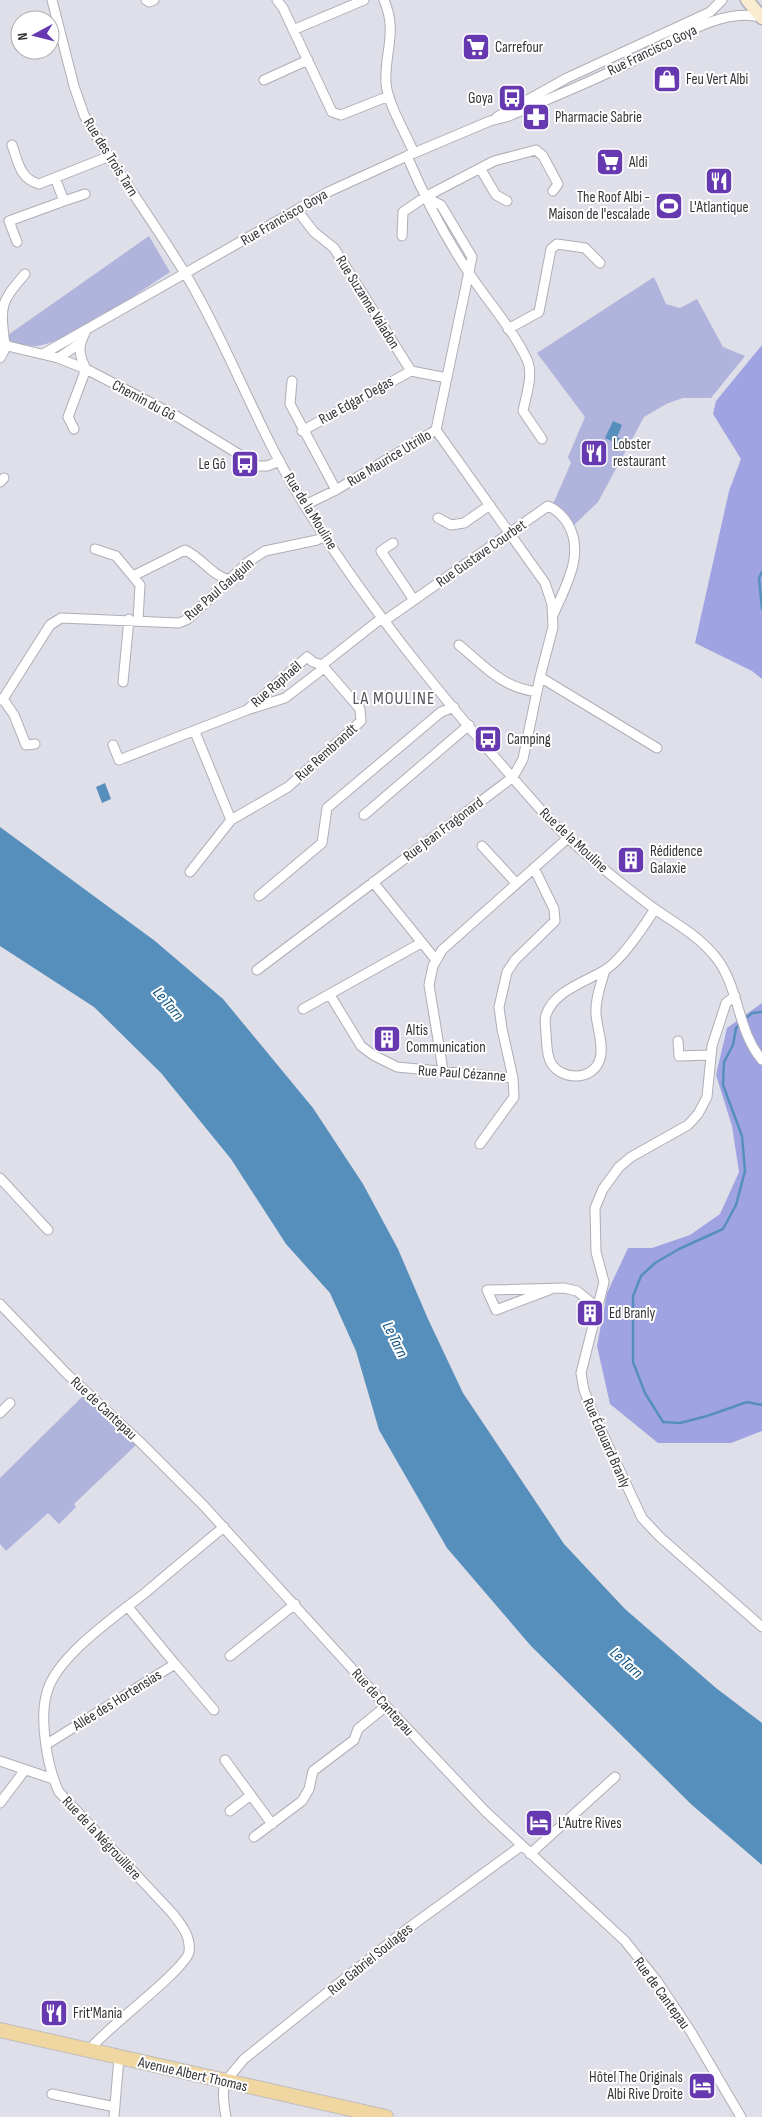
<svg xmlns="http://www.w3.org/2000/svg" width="762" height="2117" viewBox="0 0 762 2117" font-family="'Sofia Sans Condensed',sans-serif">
<rect width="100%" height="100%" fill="#dedfe8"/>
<path fill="#b0b3dc" d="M149,236l21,36c-30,19 -101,72 -135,74 -8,0 -18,-3 -26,-5l-1,-6z
M654,277l12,27 14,4 17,-9 26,48 22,9 -34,42h-28l-17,6 -22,13 -46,85 -25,24 -6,-11 -14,-11 18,-41 -3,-6 17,-40 -48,-64z
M83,1396l54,48 -63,60 2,3 -17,17 -11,-11 -42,38 -6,-7v-66z"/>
<path fill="#a0a3e2" d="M762,345v334l-10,-8 -57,-28 34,-152 12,-32 -28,-45 3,-13z
M762,1003v428l-31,12h-73l-48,-39 -13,-58 10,-53 21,-45h24l38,-13 30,-21 19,-42 -7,-46 -16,-51 11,-47z"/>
<path fill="#568fbc" d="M613,421l9,4 -5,12 5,3 -2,5 -15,-7z
M105,783l6,16 -9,4 -6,-16z
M0,827l155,114 68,58 90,109 50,76 35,65 30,70 35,74 101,151 61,65 91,79 46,35v142l-70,-60 -161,-159 -84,-98 -68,-118 -23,-79 -26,-58 -44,-49 -55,-85 -70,-86 -67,-66 -94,-61z"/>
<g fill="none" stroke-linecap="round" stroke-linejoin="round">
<path stroke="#568fbc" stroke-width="2.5" d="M762,572l-3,6 3,31
M744,1020l8,-7 10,-1
M740,1024l-4,4 -3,17 -9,17 -1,23 19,51 3,35 -9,34 -13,24 -44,20 -24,14 -14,13 -8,20v66l12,31 18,29 17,1 27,-7 40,-14 15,3"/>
<g stroke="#aeaeb7" stroke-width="11">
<path id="street" d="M52,0l22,86 10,29c33,59 74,112 108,170 41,72 69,151 113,221 68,109 151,208 236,304 32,36 73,68 111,97 21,15 44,27 61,47 27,30 23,76 49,106
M146,0l3,2 5,-2
M277,0l6,8 49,104 9,3 48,-19
M384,0c14,33 0,52 2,84 2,20 20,50 28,69
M293,30l71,-30
M264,80l44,-20
M497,117l70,-39 143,-66 12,-12
M12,145c6,17 8,34 27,39l71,-28
M407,156c17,40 38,81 62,117 19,29 45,57 59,89 5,14 -2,34 -5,49l19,28
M480,168l16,27 11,6
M64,201l21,-7
M297,210l17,22 20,16 77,123 36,7
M402,236l1,-24 22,-15 69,-36 42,-11 7,6 15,28 -5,7
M17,242l-8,-21 55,-20 -9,-23
M508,329l31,-17 12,-63 6,-5 28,4 15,15
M0,344l58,14 28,11 92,48 80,49h9l13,-5
M5,345c-5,-40 -5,-42 20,-71
M43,354l285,-162 79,-36 83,-35 19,-5c39,-17 79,-33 118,-52 38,-18 91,-58 133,-47
M0,358l7,-13
M58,358l21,-14
M292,381l-2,23 46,86
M74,429l-6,-12 18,-48c-8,-16 -8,-23 0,-38
M302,431l109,-60
M0,482l4,-4
M305,505l31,-15 100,-60 36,-173 -31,-52 -16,-8
M438,518l13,7 13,-2 26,-18
M393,543l-12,8 33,49
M95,549l21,7 24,29 -2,35
M133,576l52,-26c17,8 25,24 44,30
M459,645c27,22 42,42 78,47
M540,677l117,71
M123,682l6,-63
M3,699l11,16 12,30 9,-1
M0,700l3,-1 47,-74 11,-7 118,5 9,-4 60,-57 17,-11 52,-11 8,-4
M250,709l35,-11 39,-30
M195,732l36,88
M113,745l6,15 128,-50 60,-53 6,5 9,3 56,-44 9,-2 161,-113c8,3 16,11 20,18 17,30 -2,61 -14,89
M364,815l105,-90
M482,846l34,37
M190,872l41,-52 57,-33 73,-66 -1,-12 -38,-44
M373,882l63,78
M259,896l63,-53 5,-35 114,-96 13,-5
M257,970l256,-193 10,-18 17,-82 13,-50 -1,-23 -7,-21 -109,-153
M605,970c-4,14 -10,29 -9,44 1,14 8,31 4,45 -7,22 -38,22 -49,4 -5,-9 -4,-20 -5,-29 0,-6 -2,-14 0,-19 8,-24 39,-33 59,-45 17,-10 39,-44 50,-61
M330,995l31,51 12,9 24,12 116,11
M735,996l-9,7 -14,43 -5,51 -9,17 -10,11 -57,32 -12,10 -16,22 -8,19 1,44 8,30 -23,91 3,17 8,21 50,107 18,19 102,90
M303,1009l118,-66
M678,1041l1,15 32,-1
M443,1070l-14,-85 4,-19 9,-16 127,-113
M480,1144l34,-47 -1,-19 -11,-49 -3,-22 8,-35 8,-12 40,-39 -1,-12 -20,-41
M0,1178l48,52
M554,1288l-58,22 -9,-20 77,-2 13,3 21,17
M0,1304l67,70 73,68 64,64 182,200 99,105 140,130 32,40 34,51 50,85
M0,1413l10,-10
M230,1656l65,-52
M175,1664l39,46
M47,1744l128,-80 -47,-57
M225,1760l47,64
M0,1761l53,18
M0,1803l25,-33
M230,1811l21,-16
M254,1837l48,-36 7,-12 4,-18 41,-31 4,-11 28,-23
M530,1854l85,-77
M88,2051c17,-22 98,-82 101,-99 2,-16 -7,-26 -16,-38l-114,-122c-12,-25 -20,-73 -12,-100 10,-36 69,-76 98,-99 26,-22 52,-44 79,-66
M52,2094l63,13
M114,2117l5,-60
M226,2117c-6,-34 -3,-32 18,-58l159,-127 118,-86"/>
</g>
<g stroke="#aeaeb7" stroke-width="15">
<path id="secondary" d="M747,0l15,18"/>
</g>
<g stroke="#bebebf" stroke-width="16">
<path id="primary" d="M0,2030l386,87"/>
</g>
<use href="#street" stroke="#fff" stroke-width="9"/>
<use href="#secondary" stroke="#f8ebd0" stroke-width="12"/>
<use href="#primary" stroke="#f0d6a0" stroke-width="14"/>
</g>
<defs>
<g id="supermarket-square" transform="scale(1.4375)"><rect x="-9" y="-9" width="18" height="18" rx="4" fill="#6639b0" stroke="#fff"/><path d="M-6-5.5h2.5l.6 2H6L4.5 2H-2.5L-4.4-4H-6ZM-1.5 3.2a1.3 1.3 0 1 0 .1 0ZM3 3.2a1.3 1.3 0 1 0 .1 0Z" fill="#fff"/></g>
<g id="shop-square" transform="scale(1.4375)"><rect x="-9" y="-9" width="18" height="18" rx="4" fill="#6639b0" stroke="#fff"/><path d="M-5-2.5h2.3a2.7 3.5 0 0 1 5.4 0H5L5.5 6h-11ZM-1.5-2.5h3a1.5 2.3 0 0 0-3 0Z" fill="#fff"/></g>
<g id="bus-square" transform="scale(1.4375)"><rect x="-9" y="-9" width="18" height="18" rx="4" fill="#6639b0" stroke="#fff"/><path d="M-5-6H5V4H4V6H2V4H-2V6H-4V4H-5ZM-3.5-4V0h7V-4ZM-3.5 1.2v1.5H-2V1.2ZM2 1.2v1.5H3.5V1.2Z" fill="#fff"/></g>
<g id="pharmacy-square" transform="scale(1.4375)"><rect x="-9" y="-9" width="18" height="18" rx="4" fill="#6639b0" stroke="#fff"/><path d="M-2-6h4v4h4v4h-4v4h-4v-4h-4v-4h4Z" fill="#fff"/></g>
<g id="restaurant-square" transform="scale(1.4375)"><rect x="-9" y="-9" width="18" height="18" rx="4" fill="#6639b0" stroke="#fff"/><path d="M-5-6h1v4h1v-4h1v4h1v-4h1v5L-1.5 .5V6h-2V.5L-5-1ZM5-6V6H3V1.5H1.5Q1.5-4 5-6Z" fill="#fff"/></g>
<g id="stadium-square" transform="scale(1.4375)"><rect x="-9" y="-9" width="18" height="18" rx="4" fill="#6639b0" stroke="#fff"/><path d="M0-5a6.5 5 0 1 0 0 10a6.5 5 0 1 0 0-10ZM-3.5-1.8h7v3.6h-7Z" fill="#fff"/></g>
<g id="building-square" transform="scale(1.4375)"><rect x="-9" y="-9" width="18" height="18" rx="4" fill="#6639b0" stroke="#fff"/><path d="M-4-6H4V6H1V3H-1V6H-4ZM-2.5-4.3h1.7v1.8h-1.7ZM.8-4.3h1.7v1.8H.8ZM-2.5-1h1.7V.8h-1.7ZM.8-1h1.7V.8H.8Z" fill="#fff"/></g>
<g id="hotel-square" transform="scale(1.4375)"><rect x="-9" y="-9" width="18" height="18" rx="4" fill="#6639b0" stroke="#fff"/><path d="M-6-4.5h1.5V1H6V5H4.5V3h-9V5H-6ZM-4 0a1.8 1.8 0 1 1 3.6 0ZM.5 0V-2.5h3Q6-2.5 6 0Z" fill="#fff"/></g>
</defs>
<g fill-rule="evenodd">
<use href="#supermarket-square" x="476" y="47"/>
<use href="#shop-square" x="667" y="79"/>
<use href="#bus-square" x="512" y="98"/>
<use href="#pharmacy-square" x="536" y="117"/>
<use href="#supermarket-square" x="610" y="162"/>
<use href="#restaurant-square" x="719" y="181"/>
<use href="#stadium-square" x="669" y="206"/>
<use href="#restaurant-square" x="594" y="453"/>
<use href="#bus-square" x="245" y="464"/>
<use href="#bus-square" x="488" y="739"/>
<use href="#building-square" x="631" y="860"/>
<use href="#building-square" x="387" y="1039"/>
<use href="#building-square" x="590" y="1313"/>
<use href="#hotel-square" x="539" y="1823"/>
<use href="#restaurant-square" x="54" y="2013"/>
<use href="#hotel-square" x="702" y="2086"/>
</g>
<g text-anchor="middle" stroke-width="4" stroke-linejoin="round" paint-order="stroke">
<g font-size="15" fill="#343438" stroke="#fff" text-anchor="start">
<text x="495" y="52">Carrefour</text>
<text x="686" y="84">Feu Vert Albi</text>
<text x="493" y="103" text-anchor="end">Goya</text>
<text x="555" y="122">Pharmacie Sabrie</text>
<text x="629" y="167">Aldi</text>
<text x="650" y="202" text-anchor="end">The Roof Albi -<tspan x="650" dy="17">Maison de l'escalade</tspan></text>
<text x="719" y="212" text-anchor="middle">L'Atlantique</text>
<text x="613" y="449">Lobster<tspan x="613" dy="17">restaurant</tspan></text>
<text x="226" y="469" text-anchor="end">Le Gô</text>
<text x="507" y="744">Camping</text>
<text x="650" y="856">Rédidence<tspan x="650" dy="17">Galaxie</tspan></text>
<text x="406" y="1035">Altis<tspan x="406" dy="17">Communication</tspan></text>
<text x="609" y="1318">Ed Branly</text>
<text x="558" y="1828">L'Autre Rives</text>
<text x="73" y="2018">Frit'Mania</text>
<text x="683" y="2082" text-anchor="end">Hôtel The Originals<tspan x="683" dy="17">Albi Rive Droite</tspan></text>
</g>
<g font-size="15" fill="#343438" stroke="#fff">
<text transform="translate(652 50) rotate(-26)" y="5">Rue Francisco Goya</text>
<text transform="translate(111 157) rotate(58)" y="5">Rue des Trois Tarn</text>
<text transform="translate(284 217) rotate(-30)" y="5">Rue Francisco Goya</text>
<text transform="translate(368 302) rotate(58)" y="5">Rue Suzanne Valadon</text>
<text transform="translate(144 400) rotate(28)" y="5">Chemin du Gô</text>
<text transform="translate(356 400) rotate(-29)" y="5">Rue Edgar Degas</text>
<text transform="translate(389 458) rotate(-31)" y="5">Rue Maurice Utrillo</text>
<text transform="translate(311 511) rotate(58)" y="5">Rue de la Mouline</text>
<text transform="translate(481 553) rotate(-35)" y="5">Rue Gustave Courbet</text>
<text transform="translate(219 589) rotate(-41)" y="5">Rue Paul Gauguin</text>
<text transform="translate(276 684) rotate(-41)" y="5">Rue Raphaël</text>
<text transform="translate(326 752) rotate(-42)" y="5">Rue Rembrandt</text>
<text transform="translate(443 829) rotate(-37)" y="5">Rue Jean Fragonard</text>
<text transform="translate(574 840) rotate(43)" y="5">Rue de la Mouline</text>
<text transform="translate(462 1073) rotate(4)" y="5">Rue Paul Cézanne</text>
<text transform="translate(104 1408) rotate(43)" y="5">Rue de Cantepau</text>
<text transform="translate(607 1443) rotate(66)" y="5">Rue Édouard Branly</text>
<text transform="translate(117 1700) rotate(-32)" y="5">Allée des Hortensias</text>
<text transform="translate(383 1702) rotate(48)" y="5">Rue de Cantepau</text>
<text transform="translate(102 1838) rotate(47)" y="5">Rue de la Négrouillère</text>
<text transform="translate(370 1959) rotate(-39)" y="5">Rue Gabriel Soulages</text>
<text transform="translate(662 1993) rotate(54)" y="5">Rue de Cantepau</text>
<text transform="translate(193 2074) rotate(13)" y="5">Avenue Albert Thomas</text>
</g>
<g font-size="16" font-style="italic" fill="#0c507c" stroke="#fff">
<text transform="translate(169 1003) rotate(49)" y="6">Le Tarn</text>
<text transform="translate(396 1339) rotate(63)" y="6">Le Tarn</text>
<text transform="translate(627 1662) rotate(42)" y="6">Le Tarn</text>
</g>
<g font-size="18" letter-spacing="1" fill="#54555c" stroke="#fff">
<text x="394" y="704">LA MOULINE</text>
</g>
</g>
<g transform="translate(35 35) rotate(263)"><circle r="24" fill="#ffffff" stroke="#aeaeaf"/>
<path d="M0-4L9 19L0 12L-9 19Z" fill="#6639b0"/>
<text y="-8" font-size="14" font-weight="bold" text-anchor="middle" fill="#343438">N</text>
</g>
</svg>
